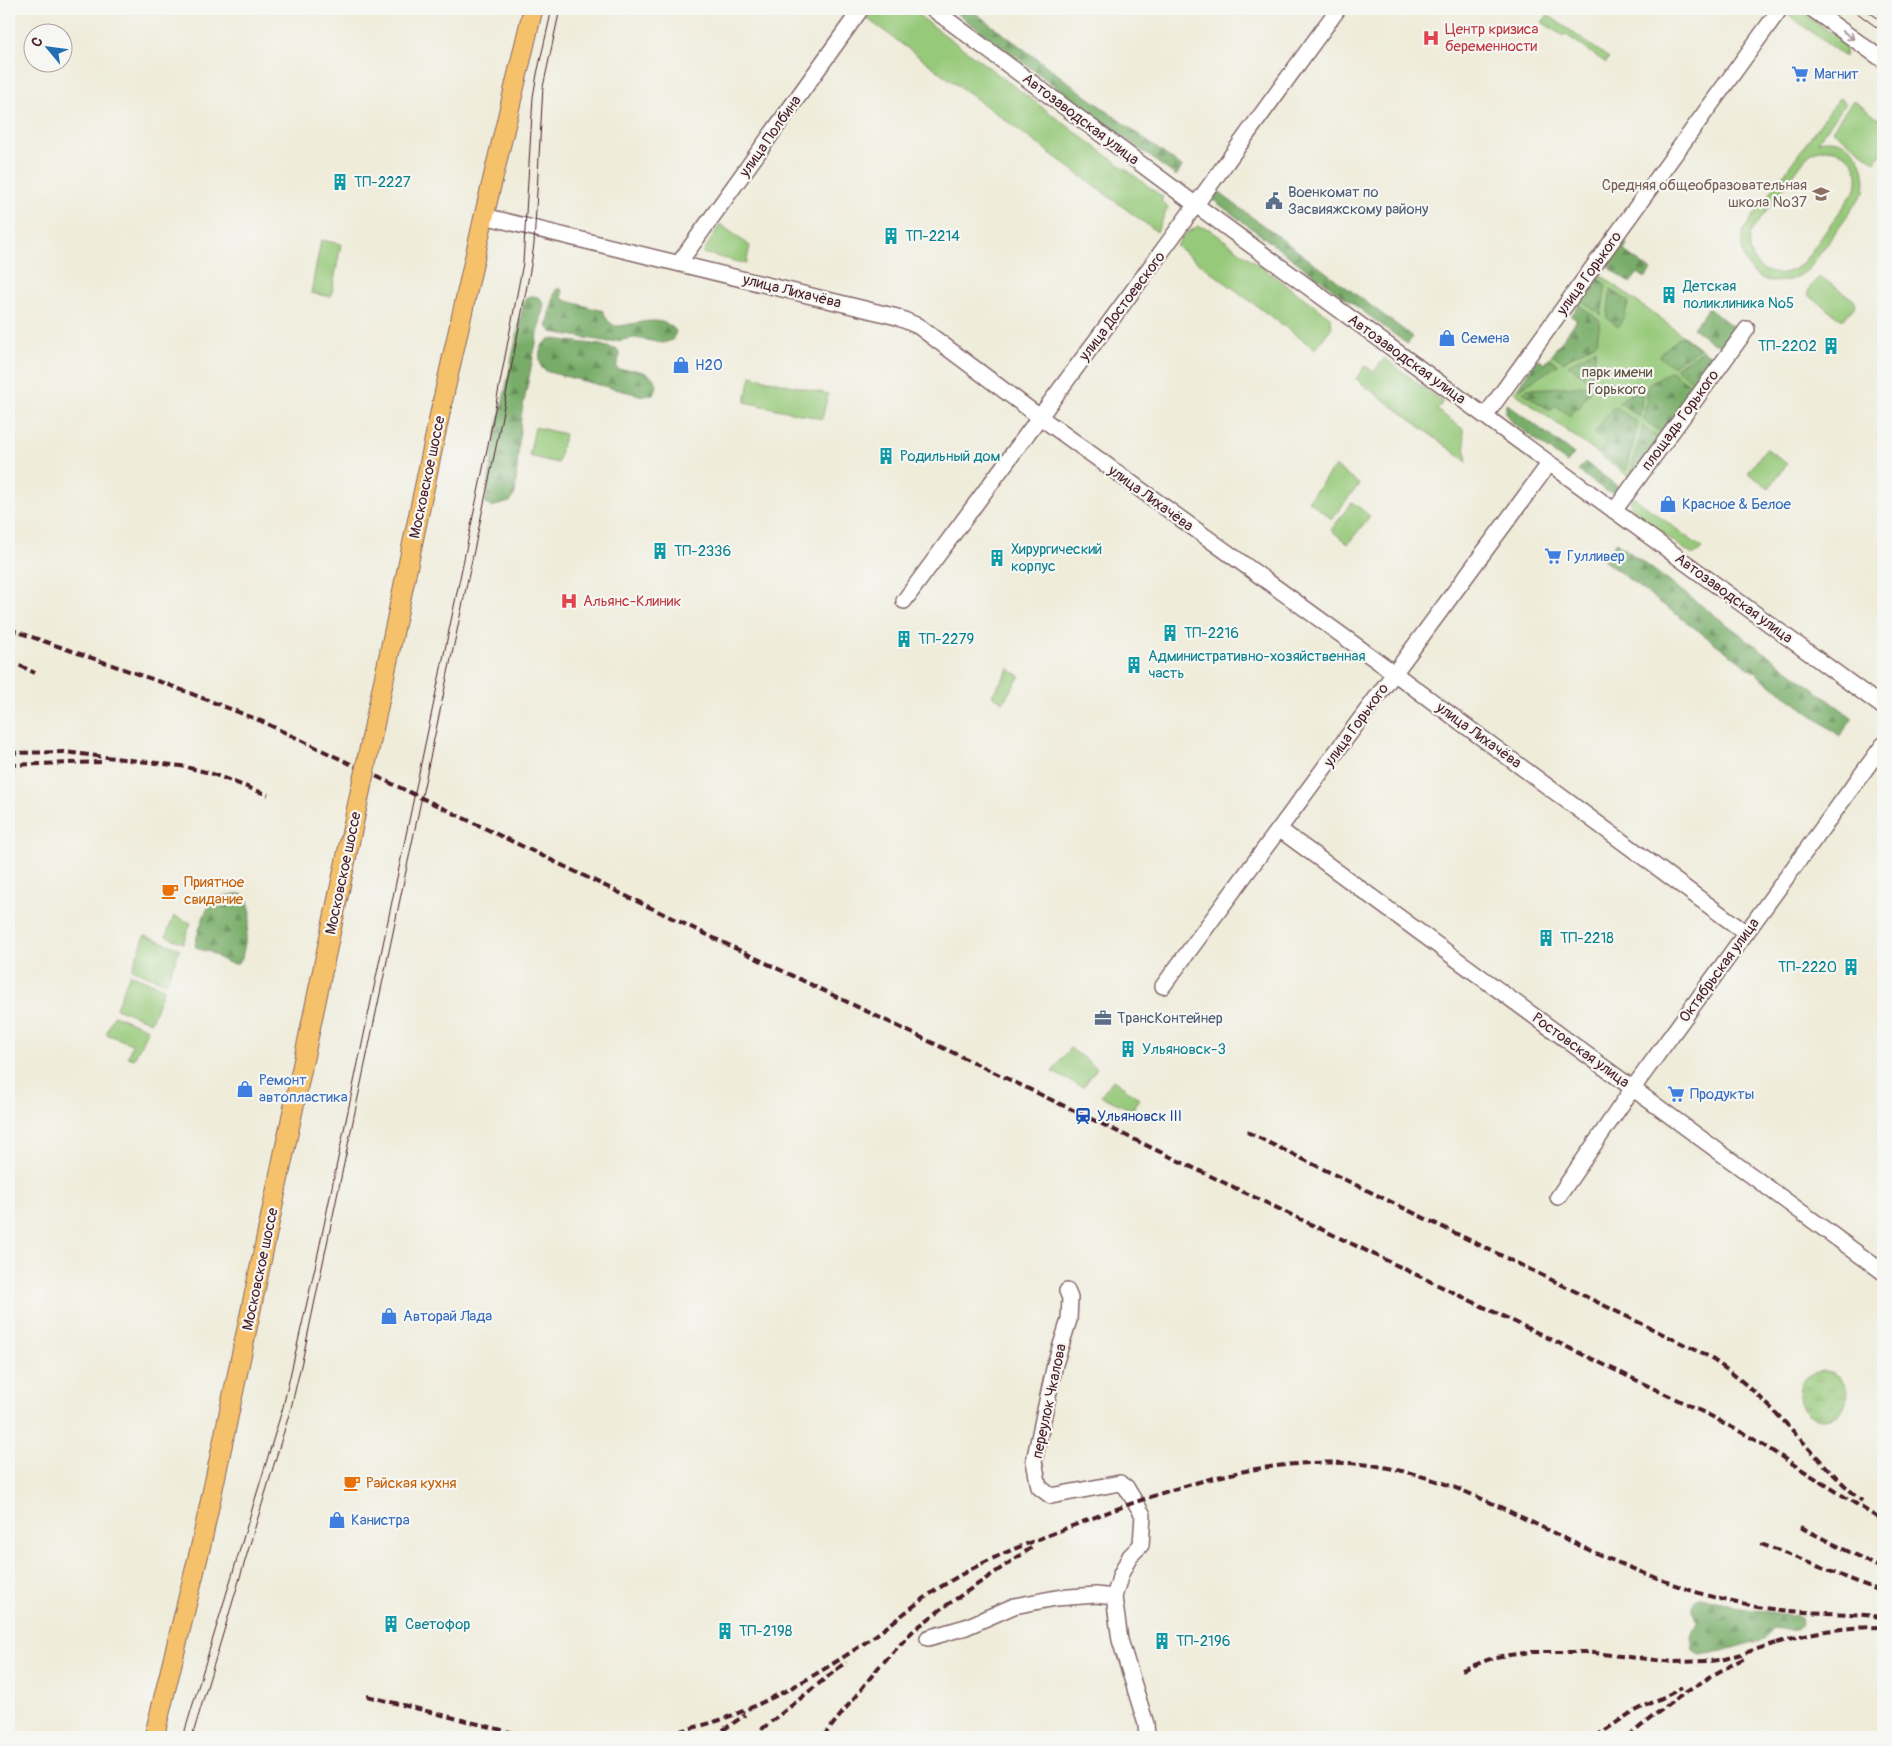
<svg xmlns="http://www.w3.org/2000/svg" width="1892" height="1746" viewBox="0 0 1892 1746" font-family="Pangolin,sans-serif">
<defs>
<pattern id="forest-firs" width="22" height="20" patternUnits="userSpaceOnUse" patternTransform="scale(1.25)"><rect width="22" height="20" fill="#78ad69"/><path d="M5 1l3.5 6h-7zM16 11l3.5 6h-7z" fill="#648c57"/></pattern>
<pattern id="wetland-marsh" width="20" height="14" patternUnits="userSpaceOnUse" patternTransform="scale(1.25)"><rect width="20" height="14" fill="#96c979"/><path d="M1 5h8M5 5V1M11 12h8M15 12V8" fill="none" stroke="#83ac69"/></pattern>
</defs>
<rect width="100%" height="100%" fill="#f6f6f2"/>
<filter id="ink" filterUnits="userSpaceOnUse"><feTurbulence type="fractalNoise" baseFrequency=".02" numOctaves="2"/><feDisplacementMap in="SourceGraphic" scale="10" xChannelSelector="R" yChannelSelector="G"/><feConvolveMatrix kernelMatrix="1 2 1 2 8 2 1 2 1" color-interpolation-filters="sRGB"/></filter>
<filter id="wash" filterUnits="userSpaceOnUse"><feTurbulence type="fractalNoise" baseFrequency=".0096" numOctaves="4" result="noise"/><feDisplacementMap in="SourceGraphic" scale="20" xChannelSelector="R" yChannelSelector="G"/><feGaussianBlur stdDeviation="1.12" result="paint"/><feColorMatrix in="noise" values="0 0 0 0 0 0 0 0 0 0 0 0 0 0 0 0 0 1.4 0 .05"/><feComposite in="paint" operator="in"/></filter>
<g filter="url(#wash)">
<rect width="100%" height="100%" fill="#efecda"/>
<path fill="#96c979" stroke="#707452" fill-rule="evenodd" d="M865,9h45l253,188 -2,4 7,6 -11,25 -296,-218z
M1793,9l11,4 38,28 4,6 -1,10 -58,-43z
M1548,15l61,43 -3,5 -41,-29 -2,2 -21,-14z
M1839,98l7,5 -28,38c33,-7 51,21 46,51l-55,77c-35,29 -77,5 -65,-40zM1823,149c26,0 38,15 33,40l-53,74c-28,23 -60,5 -52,-31l54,-73 8,-7z
M1853,100l30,22v29l-8,11 -43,-32z
M720,224l30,22 -4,18 -43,-11z
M1198,226l11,3 121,88 2,10 -17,22 -139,-103 8,-11z
M321,240l20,4 -10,53 -20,-4z
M1601,275l115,85 -85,118 -117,-86 24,-33 7,5 32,-44 -6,-4z
M1821,277l33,23 1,6 -11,13h-3l-33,-24c-1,-7 7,-16 13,-18z
M1384,358l59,44 -6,8 26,19 4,33 -111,-83 9,-13 9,6z
M751,376l77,18 -6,25 -77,-17z
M535,427l30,7 -7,29 -29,-7z
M1766,448l21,16 -18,24 -21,-15z
M1335,466l24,18 -27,35 -24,-18z
M1632,496l70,52 -7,7 -4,-1 -56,-41 -5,-10z
M1352,502l18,14 -22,28 -17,-14z
M1009,669l11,7 -17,26 -11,-7z
M174,916l17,7 -8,20 -17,-7z
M145,935l35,14 -14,34 -34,-14z
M130,974l34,14 -13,34 -35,-14z
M114,1015l34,14 -14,30 -6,-2 4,-13 -26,-10z
M1070,1048l27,20 -14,19 -31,-15z
M1113,1080l27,19 -8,11 -31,-14z"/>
<path fill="url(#forest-firs)" stroke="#61664a" d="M951,9h19l212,158 -6,9z
M1217,191l196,146 -6,7 -195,-145z
M1620,242l7,1 -3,8 27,19 -6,8 -7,-5 -8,10 -18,-13 -4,-5 10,-15 -3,-4z
M1598,279l8,6 -5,30 -19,-14z
M558,288l4,2v7l2,3 39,11 5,10 7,5c18,0 46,-14 61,5l-3,9 -10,3 -28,-5 -26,4 -57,-10 -5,-5 8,-36z
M1611,289l18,13 -5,14 -6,11 -11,-9z
M531,296c7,0 11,2 13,8l-23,112 -6,78 -5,8 -19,5 -5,-4v-4l9,-61 29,-136 1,-3z
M1579,305l21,16 -3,21 -34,20 -11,-8 25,-34 -6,-4z
M1708,308l31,23 -14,16 -12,-4 -20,-15z
M1682,336l18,13 -28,17 -13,-10 5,-6z
M554,339l46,6 18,5 2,5 -4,13 4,2c14,-3 48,5 33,25l-10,1 -95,-24 -6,-4c-5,-11 -3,-28 12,-29z
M1596,349l-5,33 -23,-17z
M1703,351l12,9 -18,25 -22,-17z
M1549,358l9,7 -38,24 -2,-2 20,-28 7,5z
M1671,371l24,17 -33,45 -18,-13 4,-36z
M1587,386l4,3 -13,20 -2,-2 -6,9 -15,-11 -5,6 -27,-19 5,-3z
M1643,387l-3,30 -22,-15z
M1506,403l68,51 -7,9 -54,-40 -7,-10z
M1614,406l24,17 -12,47 -26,-18 7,-9 -13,-10z
M1643,426l16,12 -27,36h-1z
M1585,462l36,27 -6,4 -9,-2 -28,-20z
M1616,542l237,176 -13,18 -237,-176z
M234,894h7l6,4 4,14 -9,46 -3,4 -4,2c-10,-1 -14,-5 -22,-10 -6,-5 -13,-2 -18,-8 2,-12 11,-41 20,-47 6,-3 13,-4 19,-5z
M1702,1597l33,10 62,9 3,2 1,7c-7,10 -18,3 -29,3l-8,11 -42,12 -21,4 -8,-5 -2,-14 6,-14c-5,-10 -7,-19 5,-25z"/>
<path fill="url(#wetland-marsh)" stroke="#707452" d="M1799 1395a24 24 0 1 1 48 0a24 24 0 1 1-48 0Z"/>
</g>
<g filter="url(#ink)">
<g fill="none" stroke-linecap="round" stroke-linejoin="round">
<g stroke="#846768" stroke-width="18">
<path id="minor" d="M933,9l263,196 687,502
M1812,9l71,51
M484,216l401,98 12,3 21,9 111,83 365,264 352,260
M679,263l182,-254
M1485,416l295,-407
M1614,511l133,-182
M904,601l264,-358 170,-234
M1279,829l604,443
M1163,986l386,-522
M1558,1197l75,-109 250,-343
M1067,1291l3,7 -1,22 -14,44 -21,97 5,26 12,9 69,-13 6,4 17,28 -2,30 -11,11 -9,18 -7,23 6,43 26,84 1,13
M928,1638l38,-11 48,-21 42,-8 40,-3 18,2"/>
</g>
<g stroke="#846768" stroke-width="21">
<path id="major" d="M443,399l41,-183 49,-207
M154,1737l47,-192 48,-226"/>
</g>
<use href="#minor" stroke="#fff" stroke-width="15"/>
<use href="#major" stroke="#f5c16b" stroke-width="19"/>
<path stroke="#4a1f2b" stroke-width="1" d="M1852,9l31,23
M1865,9l18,13
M183,1737l100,-330 33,-144 173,-823 34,-177 10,-166 4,-23 15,-65
M192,1737l99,-329 12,-51 194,-915 34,-177 3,-21 9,-157 17,-78"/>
<path stroke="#4a1f2b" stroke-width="4" stroke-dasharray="8 4" stroke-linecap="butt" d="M9,629l160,56 92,36 1448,694 41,22 133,84
M9,660l26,13
M9,753l55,-1 117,14 29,7 58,22
M9,765l92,-3
M1247,1132l457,222c24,15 46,33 66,53 31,31 58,65 92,94
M1800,1527l83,42
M1761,1544l122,48
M1777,1643c34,-12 70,-16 106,-16
M1462,1670l33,-13 36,-5h54l88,10 37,-1 15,-2 58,-18
M367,1696l163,41
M656,1737c22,-6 43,-10 64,-17 52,-19 101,-47 146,-78 29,-20 55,-44 86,-62 38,-23 79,-38 120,-54 92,-36 189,-71 289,-62 82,8 155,52 228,86 24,11 49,21 73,30 33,13 68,23 102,28 40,6 80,4 119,9
M713,1737l32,-22
M752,1737l94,-75
M823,1737l55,-69 36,-38 30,-23 90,-61
M1595,1737l34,-23 53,-26
M1628,1737c36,-31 74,-58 117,-79"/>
<g stroke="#846768" stroke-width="21" stroke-linecap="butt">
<path id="major-bridge" d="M249,1319l194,-920"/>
</g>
<use href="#major-bridge" stroke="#f5c16b" stroke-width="19"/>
</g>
<defs><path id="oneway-shaft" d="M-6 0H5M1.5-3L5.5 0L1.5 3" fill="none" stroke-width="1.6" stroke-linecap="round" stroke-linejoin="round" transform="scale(1.25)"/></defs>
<use stroke="#ae9aa0" href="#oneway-shaft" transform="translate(1848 35) rotate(36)"/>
</g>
<defs>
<g id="hospital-bare" transform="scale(1.35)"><path d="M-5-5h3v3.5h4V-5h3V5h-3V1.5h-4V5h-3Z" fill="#e0444e" stroke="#f6f6f2" stroke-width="2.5" paint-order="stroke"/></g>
<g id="supermarket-bare" transform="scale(1.35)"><path d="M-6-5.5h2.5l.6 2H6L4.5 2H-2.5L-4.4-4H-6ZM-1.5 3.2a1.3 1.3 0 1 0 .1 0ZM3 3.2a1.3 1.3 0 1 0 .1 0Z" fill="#3f7fe0" stroke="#f6f6f2" stroke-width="2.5" paint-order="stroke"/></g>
<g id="building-bare" transform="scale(1.35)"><path d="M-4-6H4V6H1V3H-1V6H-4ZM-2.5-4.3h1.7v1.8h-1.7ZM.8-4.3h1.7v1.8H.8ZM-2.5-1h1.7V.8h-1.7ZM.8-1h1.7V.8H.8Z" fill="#0f9aa8" stroke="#f6f6f2" stroke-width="2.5" paint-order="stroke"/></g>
<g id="school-bare" transform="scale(1.35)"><path d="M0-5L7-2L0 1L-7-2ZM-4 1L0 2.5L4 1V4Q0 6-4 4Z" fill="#8d6e63" stroke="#f6f6f2" stroke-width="2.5" paint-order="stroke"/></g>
<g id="civic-bare" transform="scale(1.35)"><path d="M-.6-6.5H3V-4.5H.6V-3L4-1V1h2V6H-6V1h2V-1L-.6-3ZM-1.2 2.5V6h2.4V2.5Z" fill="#5c6f8a" stroke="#f6f6f2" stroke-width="2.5" paint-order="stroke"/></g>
<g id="shop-bare" transform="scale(1.35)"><path d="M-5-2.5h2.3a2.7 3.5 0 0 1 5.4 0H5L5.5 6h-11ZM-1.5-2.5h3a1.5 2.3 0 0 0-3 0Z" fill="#3f7fe0" stroke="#f6f6f2" stroke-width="2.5" paint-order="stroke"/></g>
<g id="cafe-bare" transform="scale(1.35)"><path d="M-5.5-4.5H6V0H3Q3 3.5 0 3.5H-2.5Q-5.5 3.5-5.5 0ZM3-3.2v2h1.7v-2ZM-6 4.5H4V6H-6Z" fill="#e8710a" stroke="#f6f6f2" stroke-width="2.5" paint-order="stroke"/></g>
<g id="office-bare" transform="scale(1.35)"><path d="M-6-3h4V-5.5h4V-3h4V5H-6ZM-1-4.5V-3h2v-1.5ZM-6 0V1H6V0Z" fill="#5c6f8a" stroke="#f6f6f2" stroke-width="2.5" paint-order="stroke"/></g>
<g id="station-bare" transform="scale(1.35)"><path d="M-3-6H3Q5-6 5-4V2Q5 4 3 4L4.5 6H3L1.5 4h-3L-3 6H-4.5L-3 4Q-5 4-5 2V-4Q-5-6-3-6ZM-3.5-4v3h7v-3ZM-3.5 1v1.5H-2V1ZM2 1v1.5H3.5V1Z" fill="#1a4fb4" stroke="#f6f6f2" stroke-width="2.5" paint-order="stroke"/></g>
</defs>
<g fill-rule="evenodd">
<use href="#hospital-bare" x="1431" y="38"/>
<use href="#supermarket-bare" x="1800" y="74"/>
<use href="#building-bare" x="340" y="182"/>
<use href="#school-bare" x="1821" y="194"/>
<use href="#civic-bare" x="1274" y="201"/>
<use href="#building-bare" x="891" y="236"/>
<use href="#building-bare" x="1669" y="295"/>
<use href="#shop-bare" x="1447" y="338"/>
<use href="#building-bare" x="1831" y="346"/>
<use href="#shop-bare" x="681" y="365"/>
<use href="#building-bare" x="886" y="456"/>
<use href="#shop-bare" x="1668" y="504"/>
<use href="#building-bare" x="660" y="551"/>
<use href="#supermarket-bare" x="1553" y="556"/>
<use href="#building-bare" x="997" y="558"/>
<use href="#hospital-bare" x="569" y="601"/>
<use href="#building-bare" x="1170" y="633"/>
<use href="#building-bare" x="904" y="639"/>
<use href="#building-bare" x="1134" y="665"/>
<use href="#cafe-bare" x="170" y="891"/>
<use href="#building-bare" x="1546" y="938"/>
<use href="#building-bare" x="1851" y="967"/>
<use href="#office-bare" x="1103" y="1018"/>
<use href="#building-bare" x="1128" y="1049"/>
<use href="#shop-bare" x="245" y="1089"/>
<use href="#supermarket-bare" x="1676" y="1094"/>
<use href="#station-bare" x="1083" y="1116"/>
<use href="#shop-bare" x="389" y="1316"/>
<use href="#cafe-bare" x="352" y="1483"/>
<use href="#shop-bare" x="337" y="1520"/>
<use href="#building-bare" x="391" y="1624"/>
<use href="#building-bare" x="725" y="1631"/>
<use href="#building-bare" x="1162" y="1641"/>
</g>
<g text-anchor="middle" stroke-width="4.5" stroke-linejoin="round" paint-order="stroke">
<g font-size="15" fill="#be3a42" stroke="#f6f6f2" text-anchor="start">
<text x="1445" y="34">Центр кризиса<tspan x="1445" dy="17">беременности</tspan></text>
<text x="583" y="606">Альянс-Клиник</text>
</g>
<g font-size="15" fill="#366cbe" stroke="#f6f6f2" text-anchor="start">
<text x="1814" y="79">Магнит</text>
<text x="1461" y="343">Семена</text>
<text x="695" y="370">H2O</text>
<text x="1682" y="509">Красное &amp; Белое</text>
<text x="1567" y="561">Гулливер</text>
<text x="259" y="1085">Ремонт<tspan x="259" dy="17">автопластика</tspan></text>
<text x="1690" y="1099">Продукты</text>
<text x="403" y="1321">Авторай Лада</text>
<text x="351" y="1525">Канистра</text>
</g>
<g font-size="15" fill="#4a1f2b" stroke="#f6f6f2">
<text transform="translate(1081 119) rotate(37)" y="5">Автозаводская улица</text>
<text transform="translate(770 136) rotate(-55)" y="5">улица Полбина</text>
<text transform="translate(1589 273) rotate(-54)" y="5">улица Горького</text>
<text transform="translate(792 291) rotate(14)" y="5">улица Лихачёва</text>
<text transform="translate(1122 306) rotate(-53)" y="5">улица Достоевского</text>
<text transform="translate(1407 359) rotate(36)" y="5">Автозаводская улица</text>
<text transform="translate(1680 420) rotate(-54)" y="5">площадь Горького</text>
<text transform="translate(427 477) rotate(-78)" y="5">Московское шоссе</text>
<text transform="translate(1151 498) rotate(36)" y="5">улица Лихачёва</text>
<text transform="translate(1734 598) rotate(36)" y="5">Автозаводская улица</text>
<text transform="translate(1356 725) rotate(-54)" y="5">улица Горького</text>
<text transform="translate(1479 735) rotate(36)" y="5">улица Лихачёва</text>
<text transform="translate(343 873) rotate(-78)" y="5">Московское шоссе</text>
<text transform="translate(1719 970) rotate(-54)" y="5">Октябрьская улица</text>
<text transform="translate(1581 1050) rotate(36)" y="5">Ростовская улица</text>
<text transform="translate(260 1269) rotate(-78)" y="5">Московское шоссе</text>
<text transform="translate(1049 1401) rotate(-78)" y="5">переулок Чкалова</text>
</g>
<g font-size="15" fill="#0d838f" stroke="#f6f6f2" text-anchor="start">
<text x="354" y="187">ТП-2227</text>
<text x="905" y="241">ТП-2214</text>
<text x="1683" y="291">Детская<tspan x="1683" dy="17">поликлиника №5</tspan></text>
<text x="1817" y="351" text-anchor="end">ТП-2202</text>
<text x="900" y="461">Родильный дом</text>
<text x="1011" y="554">Хирургический<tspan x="1011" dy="17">корпус</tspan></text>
<text x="674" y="556">ТП-2336</text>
<text x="1184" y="638">ТП-2216</text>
<text x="918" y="644">ТП-2279</text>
<text x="1148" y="661">Административно-хозяйственная<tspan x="1148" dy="17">часть</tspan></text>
<text x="1560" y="943">ТП-2218</text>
<text x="1837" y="972" text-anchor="end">ТП-2220</text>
<text x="1142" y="1054">Ульяновск-3</text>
<text x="405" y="1629">Светофор</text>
<text x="739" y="1636">ТП-2198</text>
<text x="1176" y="1646">ТП-2196</text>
</g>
<g font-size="15" fill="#785e54" stroke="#f6f6f2" text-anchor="end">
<text x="1807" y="190">Средняя общеобразовательная<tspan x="1807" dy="17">школа №37</tspan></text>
</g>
<g font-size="15" fill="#4e5e75" stroke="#f6f6f2" text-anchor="start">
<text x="1288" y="197">Военкомат по<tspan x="1288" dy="17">Засвияжскому району</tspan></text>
<text x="1117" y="1023">ТрансКонтейнер</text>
</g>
<g font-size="15" fill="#615242" stroke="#f6f6f2">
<text x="1617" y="377">парк имени<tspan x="1617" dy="17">Горького</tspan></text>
</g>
<g font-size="15" fill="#c56008" stroke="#f6f6f2" text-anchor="start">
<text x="184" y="887">Приятное<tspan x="184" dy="17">свидание</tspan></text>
<text x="366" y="1488">Райская кухня</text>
</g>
<g font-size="15" fill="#164399" stroke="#f6f6f2" text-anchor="start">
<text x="1097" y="1121">Ульяновск III</text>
</g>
</g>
<rect width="1892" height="1746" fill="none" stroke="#f6f6f2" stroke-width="30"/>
<g transform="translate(48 48) rotate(299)"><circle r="24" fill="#f6f6f2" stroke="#b1a0a2"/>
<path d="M0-4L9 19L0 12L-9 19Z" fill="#1f6fb2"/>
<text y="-8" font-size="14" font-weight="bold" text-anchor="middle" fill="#4a1f2b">С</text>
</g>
</svg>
